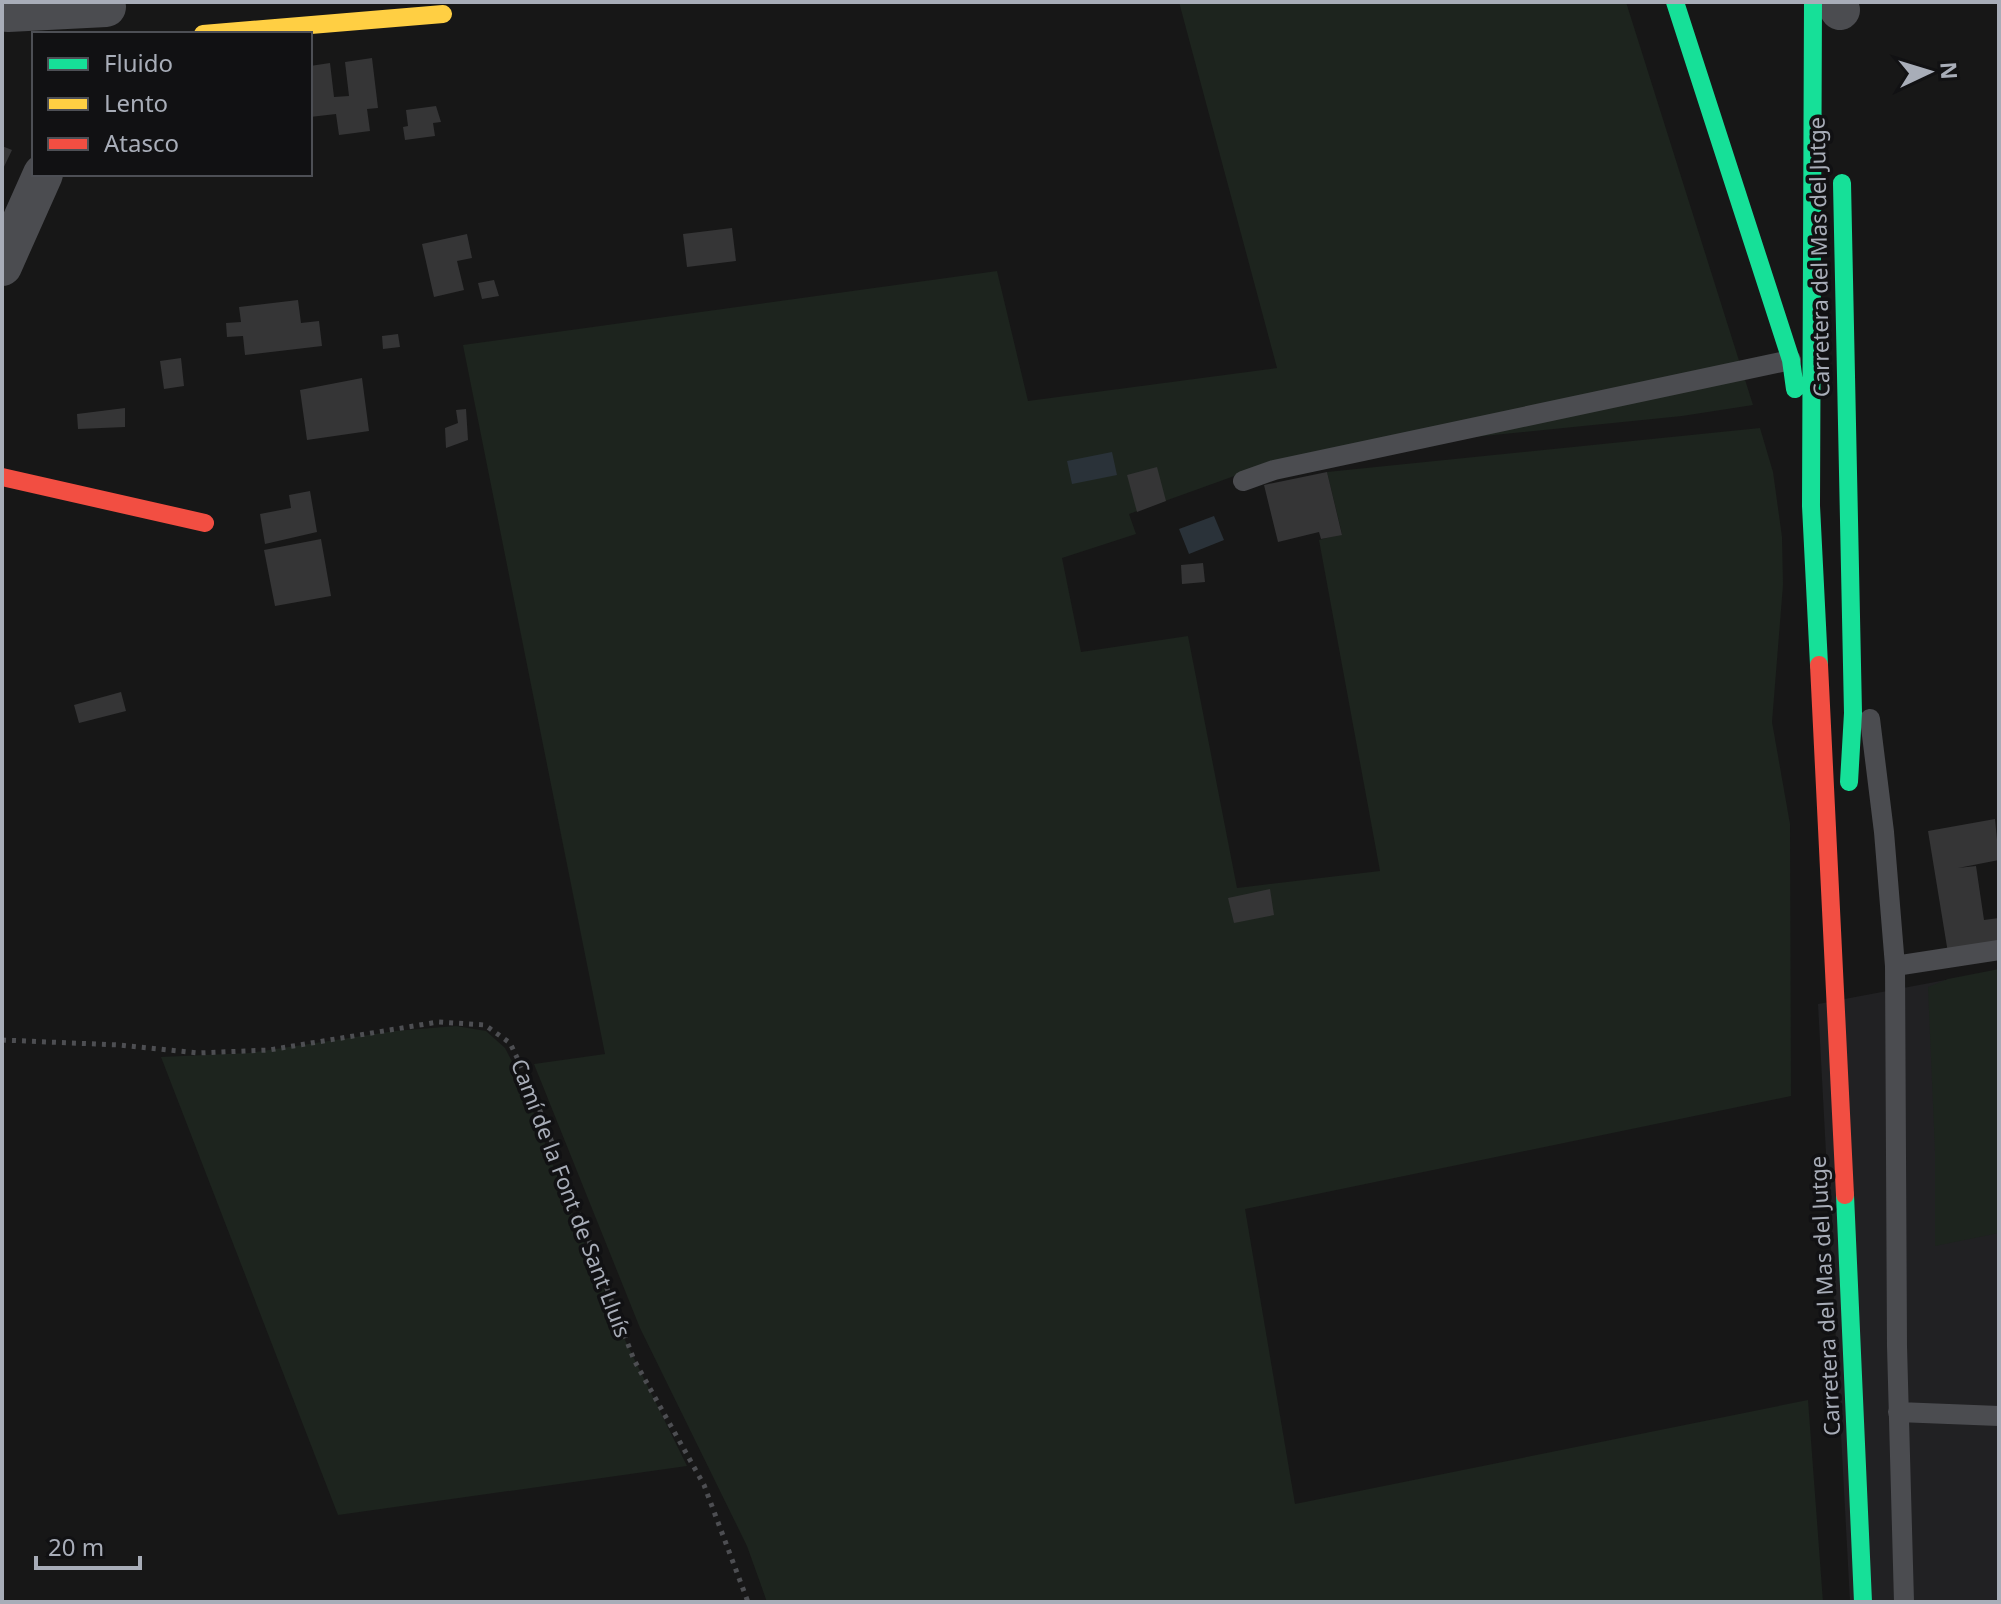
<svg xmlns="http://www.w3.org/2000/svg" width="2001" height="1604" viewBox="0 0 2001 1604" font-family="'Noto Sans',sans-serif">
<rect width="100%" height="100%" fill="#171717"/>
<path fill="#212123" d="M1999,970v632h-149l-32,-598z"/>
<path fill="#1d241e" d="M1179,2h447l127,403 -71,11 -288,29 -132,21 -133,48 7,20 -74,24 19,94 107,-16 49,252 143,-17 -61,-331 23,-6 -15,-62 433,-44 13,44 9,65 1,48 -11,137 18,102 1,272 -546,113 50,295 513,-104 15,202h-1056l-20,-56 -107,-218 -106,-264 71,-10 -142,-709 534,-74 31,130 249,-33z
M1999,969v264l-64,13v-95l-7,-164 20,-8z
M456,1026l30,5 19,17 17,33 33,90 66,161 66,134 -349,49 -177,-458 88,-4 146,-22z"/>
<path fill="#2a3239" d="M1112,452l5,23 -45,9 -5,-23z
M1214,516l10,24 -35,14 -10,-25z"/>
<path fill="#353536" d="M372,58l6,50 -11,1 3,22 -31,4 -3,-21 -26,3v-51l20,-3 4,34 15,-1 -4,-34z
M436,106l5,16 -8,1 2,13 -30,4 -2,-13 5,-1 -2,-16z
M2,146l10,4 -10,21z
M732,228l4,33 -49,6 -4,-33z
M467,234l5,24 -15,3 7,29 -30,7 -12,-53z
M494,280l5,16 -17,3 -4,-16z
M298,300l3,23 18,-2 3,25 -77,9 -2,-19 -16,1 -1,-14 15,-1 -2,-15z
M398,334l2,13 -17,2 -1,-13z
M181,358l3,28 -20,3 -4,-28z
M362,378l7,53 -62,9 -7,-50z
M125,408v19l-47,2 -1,-15z
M466,409l2,31 -22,8 -1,-20 13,-5 -2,-13z
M1157,467l9,34 -29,11 -10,-37z
M1327,472l15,63 -21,4 -2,-7 -41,10 -14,-57z
M310,491l7,41 -52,12 -5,-30 31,-6 -2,-13z
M321,539l10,57 -56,10 -11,-56z
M1203,563l2,19 -23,2 -1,-19z
M121,692l5,19 -47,12 -5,-18z
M1995,819l4,41 -41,8 18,-2 8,54 15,-2v27l-51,8 -20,-122z
M1270,889l4,26 -40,8 -6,-25z"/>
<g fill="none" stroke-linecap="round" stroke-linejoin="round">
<path stroke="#4d4e52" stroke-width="5" stroke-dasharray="4 6" stroke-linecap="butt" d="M2,1040l117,5 79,8 71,-3 169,-28 47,3 25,18 21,44 103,273 70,125 44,117"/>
<path stroke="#4b4c50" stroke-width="20" d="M1243,481l31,-11 517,-110
M1870,719l14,113 11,134 2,380 7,256
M1895,966l104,-16
M1898,1412l101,4"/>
<path stroke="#4b4c50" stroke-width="40" d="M8,2v10l98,-5
M1835,2l5,8
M2,266l41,-92"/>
<path stroke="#16e098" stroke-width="18" d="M1675,2l116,358 4,29
M1813,2l-2,504 8,159
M1842,183l11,530 -4,69
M1845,1195l18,407"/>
<path stroke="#ffcf43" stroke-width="18" d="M203,34l240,-20"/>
<path stroke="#f24e42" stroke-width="18" d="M2,477l203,46
M1819,665l26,530"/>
</g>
<g text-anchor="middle" stroke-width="7" stroke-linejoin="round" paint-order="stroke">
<g font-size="22" fill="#a8adb8" stroke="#111113">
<text transform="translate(1819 257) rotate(-91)" y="8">Carretera del Mas del Jutge</text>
<text transform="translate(571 1198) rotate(69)" y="8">Camí de la Font de Sant Lluís</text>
<text transform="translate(1825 1296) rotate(-93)" y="8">Carretera del Mas del Jutge</text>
</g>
</g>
<rect width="2001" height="1604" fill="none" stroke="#a8adb8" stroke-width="8"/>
<rect x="32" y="32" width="280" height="144" fill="#111113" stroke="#4d4f55" stroke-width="2"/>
<rect x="48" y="58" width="40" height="12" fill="#16e098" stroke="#4d4f55" stroke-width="2"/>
<text x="104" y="72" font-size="24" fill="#a8adb8">Fluido</text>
<rect x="48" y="98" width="40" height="12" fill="#ffcf43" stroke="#4d4f55" stroke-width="2"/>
<text x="104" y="112" font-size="24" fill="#a8adb8">Lento</text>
<rect x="48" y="138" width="40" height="12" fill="#f24e42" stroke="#4d4f55" stroke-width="2"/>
<text x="104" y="152" font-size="24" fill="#a8adb8">Atasco</text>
<g transform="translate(1929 72) rotate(86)" stroke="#111113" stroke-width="6" paint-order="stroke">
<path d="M0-6L14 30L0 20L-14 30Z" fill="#a8adb8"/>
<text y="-12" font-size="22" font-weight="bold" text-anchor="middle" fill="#a8adb8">N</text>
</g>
<path d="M36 1556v12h104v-12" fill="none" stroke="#a8adb8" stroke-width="4"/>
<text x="48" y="1556" font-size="24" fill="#a8adb8" stroke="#111113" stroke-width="6" paint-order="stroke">20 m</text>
</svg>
